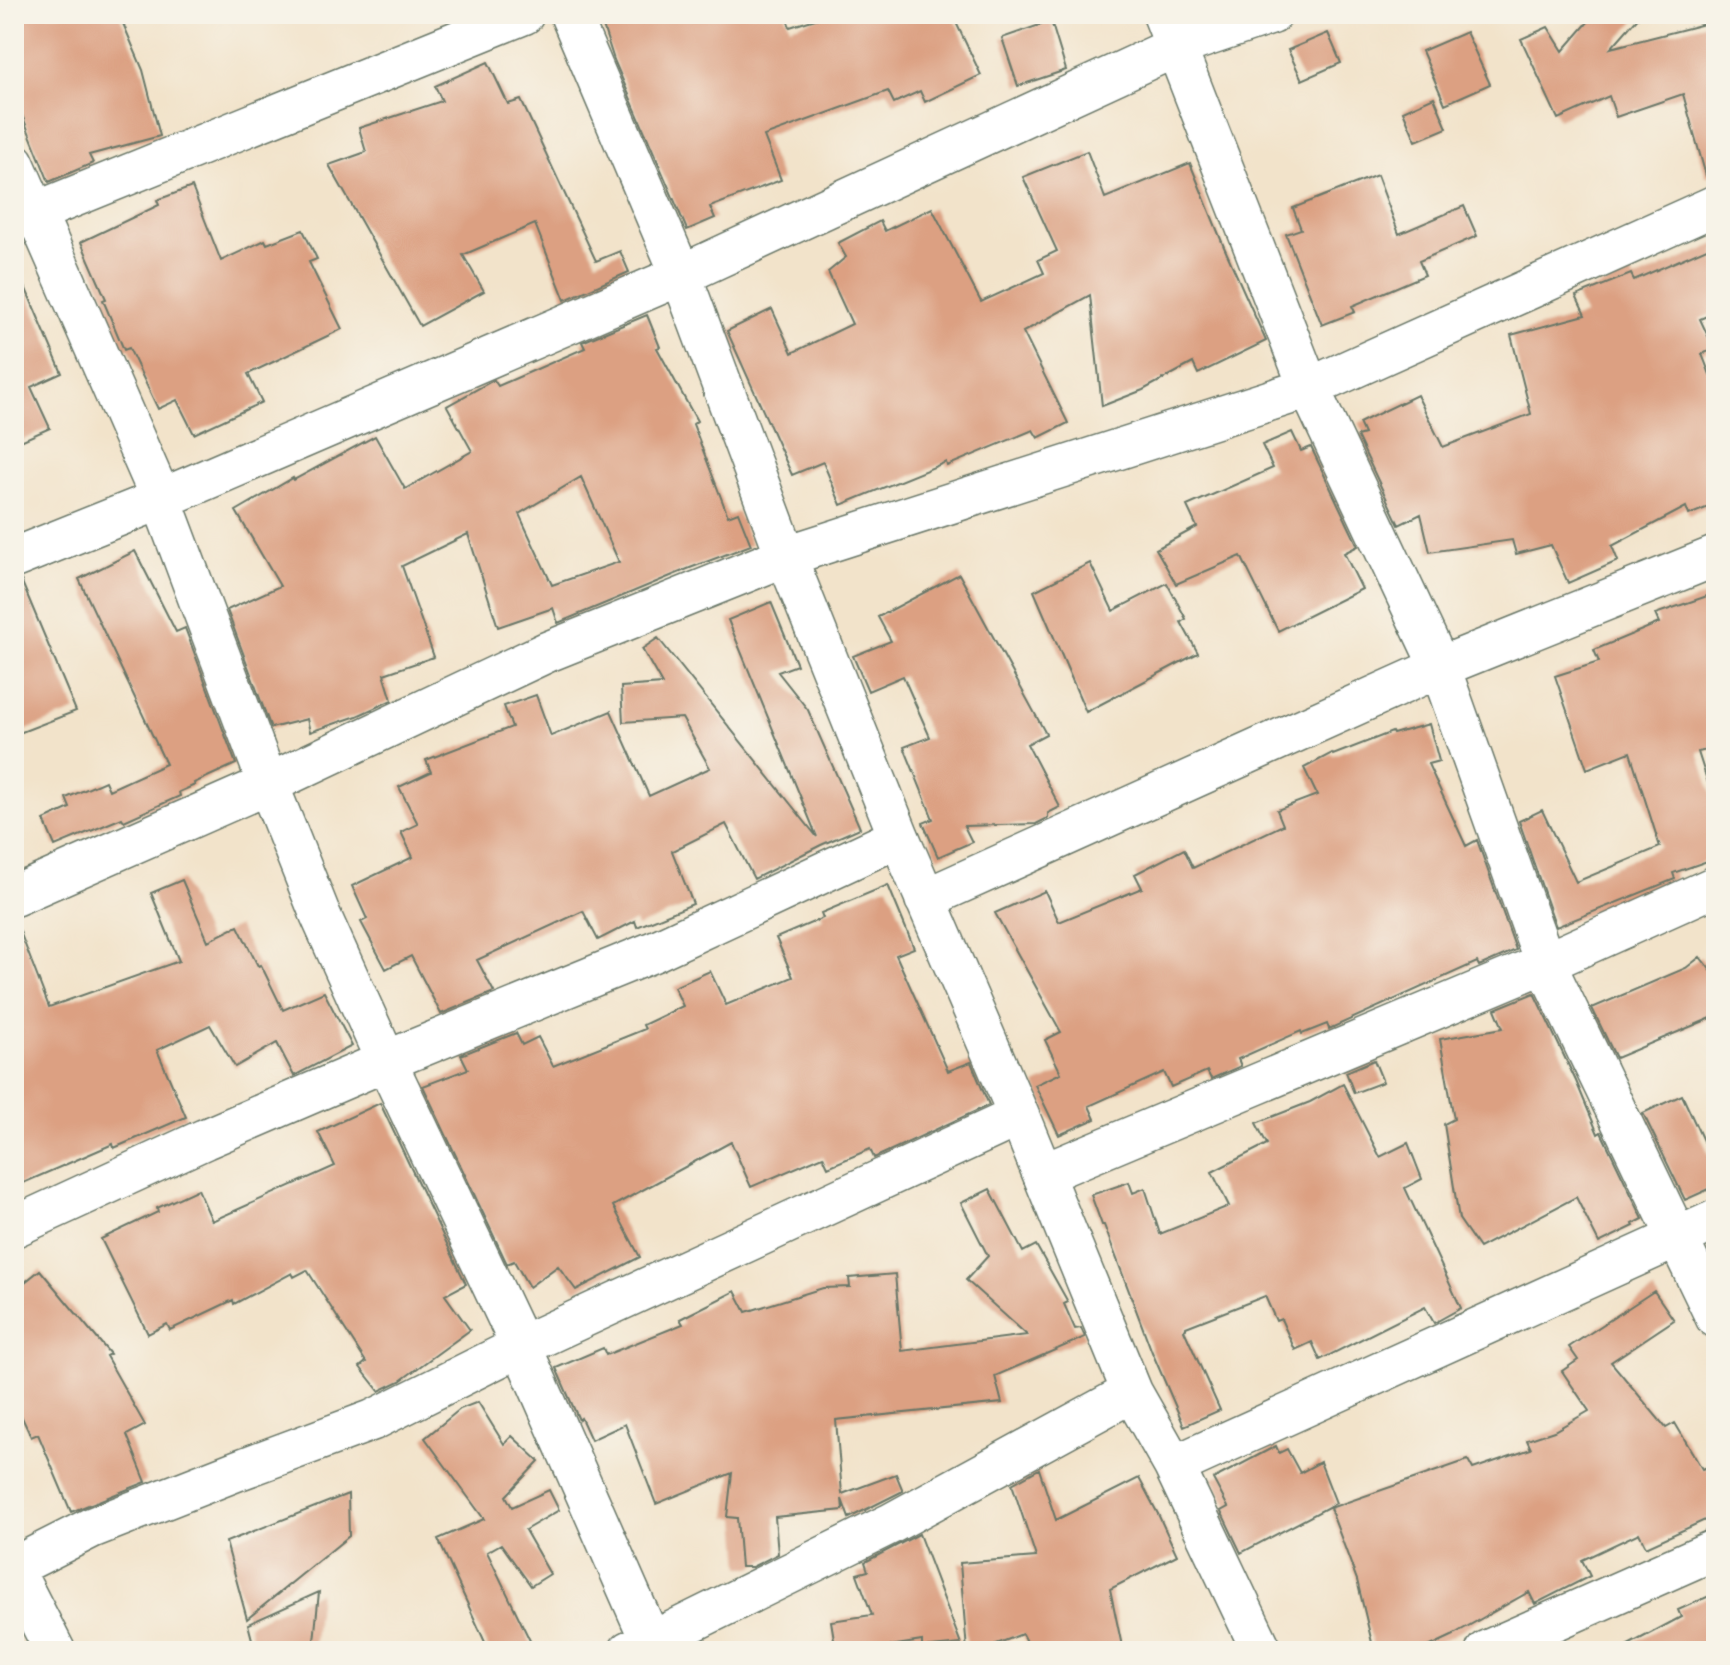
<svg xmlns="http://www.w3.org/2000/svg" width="1730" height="1665" viewBox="0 0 1730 1665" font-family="'EB Garamond',serif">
<rect width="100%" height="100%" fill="#f7f3e8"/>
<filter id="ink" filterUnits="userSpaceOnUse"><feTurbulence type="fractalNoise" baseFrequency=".0125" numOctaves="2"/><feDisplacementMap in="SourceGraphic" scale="16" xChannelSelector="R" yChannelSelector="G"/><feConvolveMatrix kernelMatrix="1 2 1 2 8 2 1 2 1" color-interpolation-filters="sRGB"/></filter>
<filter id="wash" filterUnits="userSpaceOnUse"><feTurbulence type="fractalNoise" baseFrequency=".006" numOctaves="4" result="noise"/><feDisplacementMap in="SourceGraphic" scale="32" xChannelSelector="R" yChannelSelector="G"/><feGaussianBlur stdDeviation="1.8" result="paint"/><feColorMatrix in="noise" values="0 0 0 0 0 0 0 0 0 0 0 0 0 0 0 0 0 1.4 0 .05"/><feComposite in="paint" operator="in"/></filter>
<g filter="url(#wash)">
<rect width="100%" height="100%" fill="#f2e3ca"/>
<g id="blocks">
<path fill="#dca082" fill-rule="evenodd" d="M14,14h105l24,56 17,66 -71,19 4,8 -44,19 -35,-87z
M599,14h186l5,13 41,-13h121l29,61 -56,27 -5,-11 -26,12 -6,-12 -124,45 17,44 -71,27 5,11 -28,12 -73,-170z
M1595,14h46l-30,34 105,-27v154l-10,1 -23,-82 -67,23 -7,-21 -51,23 -37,-80 27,-12 15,24z
M1051,21l15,49 -48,16 -16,-48z
M1466,32l24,52 -45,20 -23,-53z
M1328,33l13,30 -39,17 -14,-30z
M488,62l20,42 13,-4 75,161 24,-10 9,21 -64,28 -30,-76 -72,31 21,36 -64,35 -91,-161 37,-13 -7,-24 83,-27 -7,-15z
M1434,97l13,31 -31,13 -13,-30z
M1087,151l18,47 85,-35 34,84 42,94 -68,33 -5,-11 -50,27 -41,16 -12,-111 -67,37 45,91 -30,15 -5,-8 -86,36 -1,-4 -105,43 -18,-43 -31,13 -65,-144 45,-22 20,44 60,-29 -24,-52 18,-15 -8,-14 42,-22 5,10 47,-23 49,94 63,-29 -6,-13 19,-9 -34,-74z
M1377,175l22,59 65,-28 13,30 -58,25 6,14 -73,31 3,6 -33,13 -36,-91 15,-5 -8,-21z
M192,187l29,74 44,-21 2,4 36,-14 14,29 -8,3 33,67 -94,45 14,28 -68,32 -17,-34 -19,9 -29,-61 -5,2 -21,-50 3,-1 -25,-57 78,-37 -2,-5z
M1716,244v68l-16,7 14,30 -12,5 14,36v114l-27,11 -3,-8 -74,39 6,15 -50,22 -17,-38 -35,9 -4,-14 -82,12 -9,-38 -22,11 -42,-89 7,-2 -5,-11 58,-28 26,52 88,-33 -20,-79 74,-20 -9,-19 55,-22 3,6z
M14,261l48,112 -31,14 19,41 -36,16z
M647,315l13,32 -3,1 40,73 -4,3 35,92 10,-4 13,33 -61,23 -132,55 -5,-15 -55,19 -30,-93 -66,32 32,91 -50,17 8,26 -35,16 -47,16 -3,-13 -36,9 -44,-118 53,-24 -44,-75 57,-33 1,2 81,-44 30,53 67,-38 -25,-45 45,-25 2,-1 4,6 87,-38 -3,-6zM581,477l38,85 -67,23 -33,-71z
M1292,432l9,19 10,-4 47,99 -14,7 18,36 -84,42 -37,-75 -65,28 -20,-35 41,-22 -10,-21 86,-38 -11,-23z
M135,551l41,81 9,-4 51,136 -42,19 1,2 -16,7 1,4 -56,25 -2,-3 -67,28 -11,-26 26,-12 -4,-10 39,-17 4,9 57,-26 -87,-185z
M1090,563l23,48 54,-28 19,36 -5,3 17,31 -112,59 -52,-121z
M959,574l87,160 -19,10 33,63 -12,6v5l-12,6 -72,2 8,16 -34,15 -15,-34 10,-4 -29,-72 26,-10 -27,-61 -35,15 -15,-35 38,-15 -13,-24z
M14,580h7l55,131 -62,24z
M1716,593v155l-18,4 18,56v50l-43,15 2,6 -119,48 -37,-106 23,-11 34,72 84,-35 -30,-95 -43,17 -32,-93 44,-14 -5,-12 65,-27 -4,-9z
M771,602l26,63 -19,7 30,38 52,118 -39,17 -67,34 -28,-55 -54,27 21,53 -56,23 -2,-6 -37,19 -15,-29 -106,49 17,32 -53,22 -30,-58 -25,13 -25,-47 6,-3 -15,-33 61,-29 -12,-25 17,-8 -19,-37 32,-15 -5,-12 86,-33 -8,-21 32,-11 15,41 60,-25 38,85 61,-28 -28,-50 -59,4 -2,-35 41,-3 -20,-35 16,-11 159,199 -89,-217z
M1429,724l10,37 -11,3 38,82 11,-6 39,110 -37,16 -2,-4 -148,67 -2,-5 -25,10 -1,-3 -63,28 3,7 -30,13 -4,-8 -36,16 -7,-15 -75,34 6,13 -36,16 -24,-50 26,-12 -16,-33 16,-8 -66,-119 50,-22 14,31 83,-34 -7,-14 49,-25 9,19 90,-43 -6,-15 40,-15 -13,-27 28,-15 1,2 59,-23 1,2z
M182,880l26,61 30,-15 20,40 3,-1 22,45 41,-18 28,54 -58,30 -17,-33 -42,24 -25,-42 -53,25 29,67 -72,31 -1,-4 -99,43v-262l3,-1 32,83 130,-46 -28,-68z
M888,885l26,63 -18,7 52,116 23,-9 18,43 -115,53 -4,-9 -42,18 -5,-11 -72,31 -20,-45 -118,64 27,51 -64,33 -18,-24 -29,21 -15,-26 -7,3 -84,-178 45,-17 -7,-14 55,-22 6,12 16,-8 15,29 92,-37 -2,-4 40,-19 -9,-19 36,-16 16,34 67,-28 -17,-39 47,-20 -2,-5z
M1700,957l16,20v39l-100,42 -24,-50 94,-40z
M1534,993l42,88 22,53 3,-2 42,87 -10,5 1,2 -35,17 -23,-46 -97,51 -20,-29 -15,-95 10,-5 -14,-80 63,-11 -8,-19z
M1374,1060l9,22 -29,11 -8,-21z
M1343,1084l37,73 28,-14 14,36 -17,9 56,120 -27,15 -9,-16 -105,53 -8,-18 -17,8 -14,-31 -5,2 -11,-25 -79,31v2l-2,1 36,80 -36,16 -32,-74 -48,-127h-2l-11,-30 38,-13 4,11 12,-5 15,46 69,-28 -17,-34 55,-28 -11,-21 54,-21z
M1682,1095l34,74v17l-31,14 -42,-87z
M380,1103l86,181 -21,11 25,35 -70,51 -21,10 -19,-24 6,-5 -59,-92 -13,7 -2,-4 -58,31 -1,-4 -63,30 -3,-6 -19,10 -47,-95 57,-27 -1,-4 41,-19 14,32 123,-55 -17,-34z
M990,1189l33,63 13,-7 32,57 -4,2 11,25 6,-1 4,9 -90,39 7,27 -166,17 6,74 54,-20 7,17 -54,27 -7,-19 1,11 -68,7 3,37 -26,13h-11l-4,-49 -10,-1 5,-44 -76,31 -31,-80 -34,16 -10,-22 -2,2 -23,-52 47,-20 3,7 77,-31 -3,-5 55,-28 11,21 77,-24 27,-1 -1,-9 46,-4 7,77 125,-16 -61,-55 22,-24 -27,-53z
M40,1270l70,84 -4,2 39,69 -18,10 19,47 -75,30 -33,-78 -7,3 -17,-37v-109z
M1654,1291l20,29 -63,42 55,66 9,-5 27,46 14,-5v51l-70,32 -7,-14 -57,27 8,16 -55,28 -6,-12 -75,42v1l-34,16h-46l-17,-71 -27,-72 138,-48 5,9 58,-20 -4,-9 27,-9 35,-20 -27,-40 16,-11 -9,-13z
M478,1402l26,42 8,-8 27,25 -33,35 6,11 37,-17 10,20 -34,20 25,44 -19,12 -30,-42 -14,8 48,99h-46l-51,-112 46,-20 -59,-81 35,-29z
M1276,1446l3,7 8,-4 13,24 20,-11 16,41 -95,50 -20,-42 7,-4 -15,-28z
M1039,1469l17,51 83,-42 19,36 19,41 -67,34 13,62h-92l-9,-17 -43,17h-12l-7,-88 76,-6 -24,-73z
M348,1494l1,42 -102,83 -21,-77z
M919,1534l42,110 -39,4v-7l-63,10h-23l-5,-30 41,-6 -15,-41 11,-3 -3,-9z
M319,1592l-6,59h-58l-7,-27z
M1716,1593v58h-99l64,-34 -3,-7z"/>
</g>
</g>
<g filter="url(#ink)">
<use href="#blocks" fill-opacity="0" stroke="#697768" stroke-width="2"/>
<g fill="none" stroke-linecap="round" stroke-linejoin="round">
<g stroke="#697768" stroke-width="43">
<path id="minor" d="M570,14l111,261 105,281 113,281 120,279 113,276 42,74 88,185
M1163,14l146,374 131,279 105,296 171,355
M14,163l147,336 107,285 52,130 66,147 135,285 134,305
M14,221l510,-207
M14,558l147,-59 520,-224 494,-228 97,-33
M14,896l254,-112 279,-132 239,-96 523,-168 407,-183
M925,899l515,-232 276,-111
M1043,1174l502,-211 171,-77
M14,1227l191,-88 181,-78 269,-110 244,-114
M1174,1466l542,-246
M14,1567l77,-39 145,-57 137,-51 148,-74 498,-230
M14,1571l41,80
M629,1651l22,-9 239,-118 242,-132
M1486,1651l230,-102"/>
</g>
<use href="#minor" stroke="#fff" stroke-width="40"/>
</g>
</g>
<rect width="1730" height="1665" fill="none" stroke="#f7f3e8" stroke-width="48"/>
</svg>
